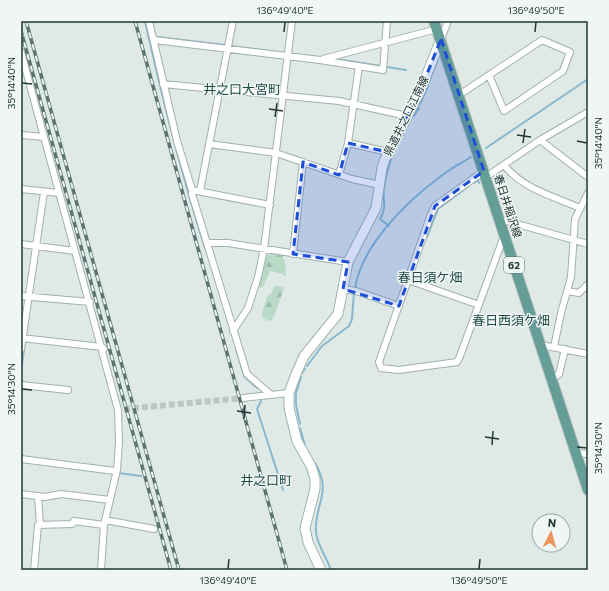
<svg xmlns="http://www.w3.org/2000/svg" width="609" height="591" viewBox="0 0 609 591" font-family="Commissioner,'Noto Sans JP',sans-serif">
<defs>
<pattern id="forest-firs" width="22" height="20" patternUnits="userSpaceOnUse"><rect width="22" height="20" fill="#b8dac6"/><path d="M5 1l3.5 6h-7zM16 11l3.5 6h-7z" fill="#9ebcab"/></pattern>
</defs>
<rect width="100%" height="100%" fill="#dfe9e6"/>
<path fill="url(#forest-firs)" d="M272,254l10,1 3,7 1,13 -1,1 -4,-3 -11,-2 -7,16 -4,1v-6l8,-27z
M275,285l9,3 -10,28 -2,4 -3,1 -6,-3 -1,-4 5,-18 4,-2z"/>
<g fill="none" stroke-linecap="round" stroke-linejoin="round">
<path stroke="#89b8cd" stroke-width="2" d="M145,21c17,76 36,152 60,227
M157,37l68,8
M231,46l53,7
M292,54l26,3
M336,59l45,7
M387,67l19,3
M432,74l5,-12
M429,83l2,-6
M420,104l8,-18
M414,116l5,-8
M397,145l5,-8
M486,148l102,-69
M474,183l4,-3 1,3
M389,226l-9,-7c8,-14 2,-18 4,-31 2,-14 5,-25 10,-37
M427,237l11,-28 31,-23
M355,289c6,-43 51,-87 85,-112 9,-8 20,-13 31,-20
M236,349l8,27 13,12
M307,366l15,-20 27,-20 3,-7 2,-27
M21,371l4,-29
M302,373l3,-4
M296,393l5,-16
M296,395v10l4,19
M261,401l-4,8 26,81
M300,428l5,17
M315,463c18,30 -1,41 1,69 1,13 11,26 15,38
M118,473l23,3"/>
<path stroke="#b9c6c3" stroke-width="6" stroke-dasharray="6 3" stroke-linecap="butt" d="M124,409l119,-11"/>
<g stroke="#a2b0ae" stroke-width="8">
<path id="minor" d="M149,21l28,120 15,49
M441,39l7,-18
M154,40l166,20 63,10 4,-49
M21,52l97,358 1,32 -2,28 -13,55 -3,45
M323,59l114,-30
M163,84l176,17 68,15
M459,95l83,-55 28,12 -7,19 -59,40 -15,-36
M21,135l23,2
M540,140l48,37
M348,143l40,9
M209,144l67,9 76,26 28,6
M504,165c19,24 49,31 76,43
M484,171l-49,35 -4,8 -52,148 2,6 18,2 58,-8 3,-6 44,-120
M339,175l9,-32 11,-77
M486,177l54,-37 48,-28
M21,189l38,4
M200,191l33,-170
M270,205l-78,-15v4l55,180 23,20
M500,220l7,1 81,23
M207,243h21l120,19
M21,244l54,7
M293,254l10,-92
M408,280l71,25
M343,289l13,2 43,15
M567,291l12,2 9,-9
M21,296l69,6
M233,331l15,-23 10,-31 6,-28 28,-228
M21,338l81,9 2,2
M541,345l47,9
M554,347l7,-34 10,-36 4,-58 13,-26
M21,349l23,-157
M552,379l7,-5 6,-25
M21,385l47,5
M243,398l46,-5
M576,453l12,1
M21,459l94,12
M21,494l24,3 16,-3 49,6
M38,496l2,29
M105,520l49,9
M34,570l4,-45 34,-1 2,-3 30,4"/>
</g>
<g stroke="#9fb5b0" stroke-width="11">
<path id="secondary" d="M321,570l-13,-28 -3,-14 10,-39v-10l-4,-13 -14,-25 -8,-33v-15l7,-19 8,-18 34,-42 10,-52 28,-54 6,-40 3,-9 34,-65 22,-55"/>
</g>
<g stroke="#bcc3c3" stroke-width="12">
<path id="primary" d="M434,21l154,469"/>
</g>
<use href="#minor" stroke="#fff" stroke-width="6"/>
<use href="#secondary" stroke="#fff" stroke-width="9"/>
<use href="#primary" stroke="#659d97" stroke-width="10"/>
<g stroke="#5b7471" stroke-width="3.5">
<path id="rail" d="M26,21l153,549
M135,21l152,549
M21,31l150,539"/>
</g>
<use href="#rail" stroke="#eff6f4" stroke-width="2" stroke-dasharray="6" stroke-linecap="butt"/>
</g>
<path fill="#1d4ed8" fill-opacity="0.2" stroke="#1d4ed8" stroke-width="3" stroke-dasharray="8 5" stroke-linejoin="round" d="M441,39l43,132 -49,35 -36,100 -56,-17 5,-27 -55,-8 10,-92 36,13 9,-32 40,9 31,-58z"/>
<path fill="none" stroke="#213836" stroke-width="1.5" d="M284,32l1,-10M535,32l1,-10M22,83l10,1M269,109l14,2M275,117l2,-14M517,135l14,2M577,141l10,2M523,143l2,-14M22,389l10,1M237,411l14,2M244,419l1,-14M485,437l14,2M492,445l1,-14M577,447l10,1M228,569l1,-10M479,569l1,-10"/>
<g text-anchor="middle" stroke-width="3" stroke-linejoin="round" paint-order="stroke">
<rect fill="#eff6f4" stroke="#5f716f" stroke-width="1" x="504" y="257" width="20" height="16" rx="3"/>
<g font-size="10" font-weight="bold" fill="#213836">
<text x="514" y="269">62</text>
</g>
<g font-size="11" fill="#213836" stroke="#eff6f4">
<text transform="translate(406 116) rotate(-64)" y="4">県道井之口江南線</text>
<text transform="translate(508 206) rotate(72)" y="4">春日井稲沢線</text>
</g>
<g font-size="13" fill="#1e4945" stroke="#eff6f4">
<text x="242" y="94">井之口大宮町</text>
<text x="430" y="282">春日須ケ畑</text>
<text x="511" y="325">春日西須ケ畑</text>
<text x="266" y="485">井之口町</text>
</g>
</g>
<rect width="609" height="591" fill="none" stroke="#eff6f4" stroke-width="44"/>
<g transform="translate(551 533) rotate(6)"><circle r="19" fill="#eff6f4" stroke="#9daaa8"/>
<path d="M0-3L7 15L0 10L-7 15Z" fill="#eb945b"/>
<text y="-6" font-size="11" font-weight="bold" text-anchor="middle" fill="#213836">N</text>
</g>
<rect x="22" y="22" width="565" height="547" fill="none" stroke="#213836" stroke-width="1.5"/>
<g font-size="10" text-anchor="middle" fill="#213836">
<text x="285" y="14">136°49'40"E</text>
<text x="536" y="14">136°49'50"E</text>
<text transform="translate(11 83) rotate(-90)" y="4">35°14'40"N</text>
<text transform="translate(598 143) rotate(-90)" y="4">35°14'40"N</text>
<text transform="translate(11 389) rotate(-90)" y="4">35°14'30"N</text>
<text transform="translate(598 448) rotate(-90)" y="4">35°14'30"N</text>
<text x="228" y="584">136°49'40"E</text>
<text x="479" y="584">136°49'50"E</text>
</g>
</svg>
